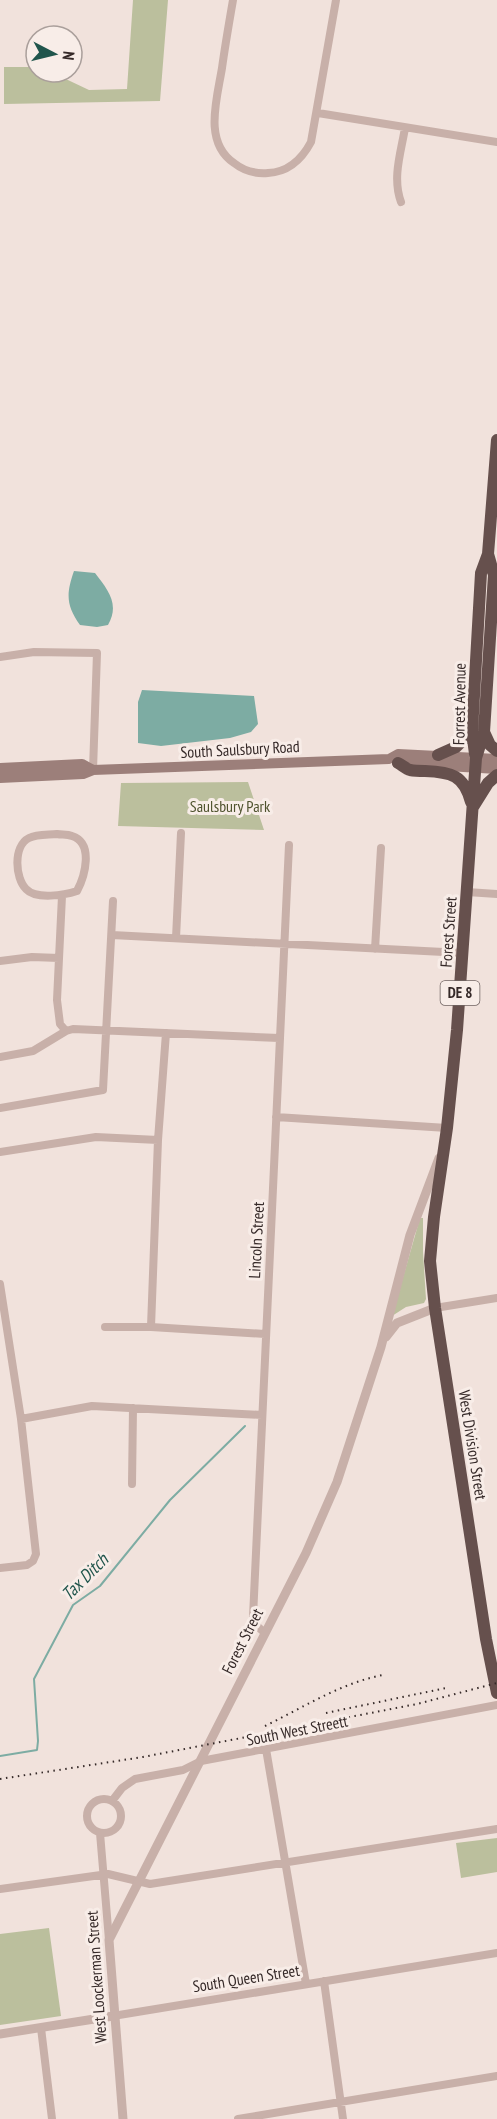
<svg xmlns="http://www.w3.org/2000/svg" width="497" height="2119" viewBox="0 0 497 2119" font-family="'PT Sans Narrow',sans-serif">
<rect width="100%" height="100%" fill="#f1e2dc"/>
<path fill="#bbbf9d" d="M133,0h35l-8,101 -156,3v-37h32v5h15l38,18 38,-1z
M248,782l16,48 -146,-4 3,-43z
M420,1218h3v34l3,47 -2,4 -18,4 -14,9z
M497,1838v34l-36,6 -5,-35z
M49,1928l12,88 -61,9v-91z"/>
<path fill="#7daca3" d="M74,571l21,2c13,17 25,31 13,52l-11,2 -17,-2c-14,-20 -14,-31 -6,-54z
M142,690l112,6 4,28 -7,8 -21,6 -69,8 -23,-3v-41z"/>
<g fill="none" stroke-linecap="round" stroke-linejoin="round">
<path stroke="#7daca3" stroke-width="2" d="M0,1756l37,-6 1,-9 -4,-62 39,-74 27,-19 70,-86 75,-74"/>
<path stroke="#c8b0a9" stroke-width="8" d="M233,0c-4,23 -8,46 -11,68 -5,31 -19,74 12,95 10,8 22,11 34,10 21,-1 34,-14 43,-31l25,-142
M318,113l179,29
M401,202c-9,-24 0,-50 4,-74
M0,657l34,-5 63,1 -4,117
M57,834c5,1 10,0 15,2 22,7 13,40 5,55 -12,4 -41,9 -51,-2 -11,-11 -13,-43 3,-51 8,-4 19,-3 28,-4z
M467,892l30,2
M62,896l-5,104 3,24 6,7
M112,935l351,18
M176,938l5,-105
M375,949l6,-101
M0,961l32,-4 27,1
M0,1057l33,-6 33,-20 7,-2 206,9
M0,1108l103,-18 10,-189
M276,1117l171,11
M0,1152l96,-15 62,3
M0,1284l21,135 15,135 -3,7 -6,4 -27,3
M435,1308l62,-10
M105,1327h46l114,7
M151,1327l7,-187 8,-107
M21,1419l71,-13 170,9
M132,1484l1,-76
M265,1633l-8,-7 -4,-9 36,-772
M266,1749l40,235
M87 1816a17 17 0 1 1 34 0a17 17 0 1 1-34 0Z
M112,1801l10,-13 13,-9 48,-9 18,-9 296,-56
M100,1833l9,107
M0,1889l108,-15 42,10 347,-55
M324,1981l19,138
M113,2016l384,-63
M41,2028l11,91
M238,2119l259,-43"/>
<path stroke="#c8b0a9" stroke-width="9" d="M386,1337l11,-14 38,-15
M0,2034l113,-18
M123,2119l-14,-179 197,-387 31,-71 44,-135 29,-112 29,-77"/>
<path stroke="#9c7f7a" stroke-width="10" d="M397,763l100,6
M0,768l82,-4 11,6
M0,778l83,-4 10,-4 296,-11 9,-5 99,5"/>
<path stroke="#66504d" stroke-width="12" d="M488,554l6,21 -10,157 -8,26 -19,272 -10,98 -13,89 -4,44 5,47 27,174 24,157 11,54
M484,732l6,13 7,6
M475,754l-3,-23 9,-158 7,-19 9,-114
M438,755l18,-8 16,-16
M398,763c4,2 8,6 12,7 5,1 10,1 15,1 26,1 39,4 46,31
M473,807l15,-24 9,-8"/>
<path stroke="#352928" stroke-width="2" stroke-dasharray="1.5 4.5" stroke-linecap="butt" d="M326,1713l120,-25
M265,1726c39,-19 76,-43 118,-51
M0,1779l143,-22 274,-53 80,-21"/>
</g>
<g text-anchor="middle" stroke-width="6" stroke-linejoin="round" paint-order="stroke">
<rect fill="#f8ede8" stroke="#706462" stroke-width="1.5" x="440.5" y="981" width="39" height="24" rx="4.5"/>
<g font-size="15" font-weight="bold" fill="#352928">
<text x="460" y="998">DE 8</text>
</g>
<g font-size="16" fill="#352928" stroke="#f8ede8">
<text transform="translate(459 704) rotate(-89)" y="6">Forrest Avenue</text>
<text transform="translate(240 749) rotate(-3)" y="6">South Saulsbury Road</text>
<text transform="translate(448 932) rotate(-86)" y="6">Forest Street</text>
<text transform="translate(256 1240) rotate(-87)" y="6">Lincoln Street</text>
<text transform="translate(473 1445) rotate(81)" y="6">West Division Street</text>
<text transform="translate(242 1641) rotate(-63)" y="6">Forest Street</text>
<text transform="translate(297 1730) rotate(-11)" y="6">South West Streett</text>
<text transform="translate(96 1977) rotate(-94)" y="6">West Loockerman Street</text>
<text transform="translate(246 1978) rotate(-9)" y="6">South Queen Street</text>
</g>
<g font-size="16" fill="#4e522d" stroke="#f8ede8">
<text x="230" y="812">Saulsbury Park</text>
</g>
<g font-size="18" font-style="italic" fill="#20554c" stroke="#f8ede8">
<text transform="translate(85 1577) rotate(-45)" y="6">Tax Ditch</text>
</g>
</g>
<g transform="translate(54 54) rotate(97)"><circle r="28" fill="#f8ede8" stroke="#aa9f9b" stroke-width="1.5"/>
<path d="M0-4.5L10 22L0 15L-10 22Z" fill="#20554c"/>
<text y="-9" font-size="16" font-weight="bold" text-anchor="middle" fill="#352928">N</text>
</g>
</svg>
